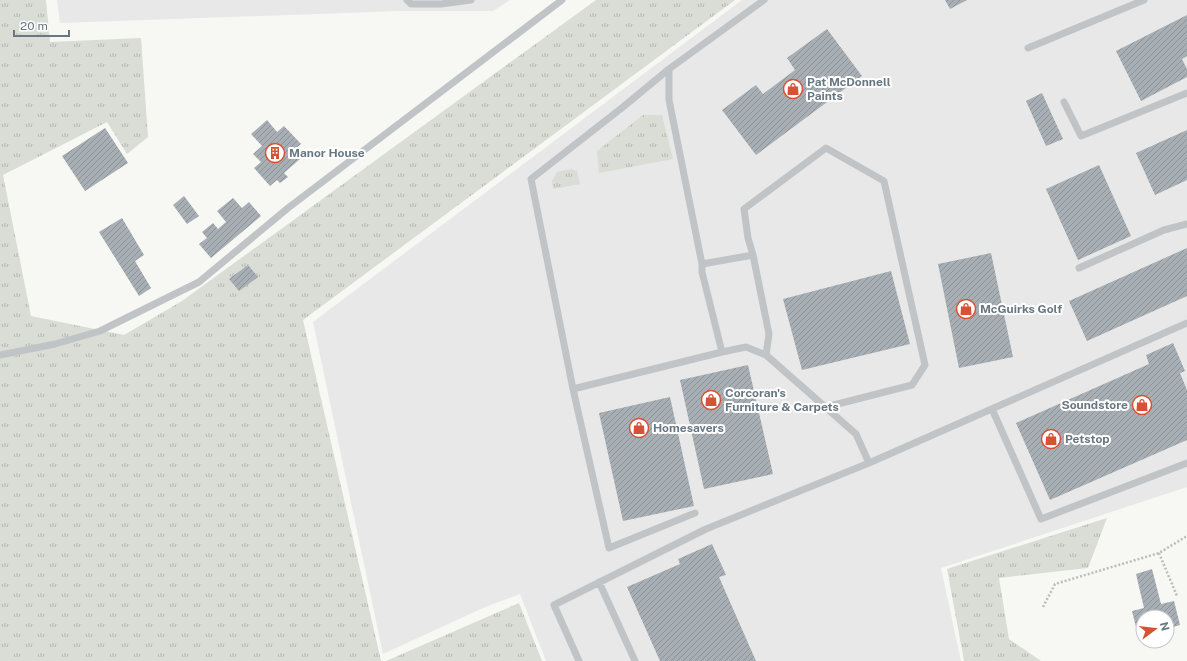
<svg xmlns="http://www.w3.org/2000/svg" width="1187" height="661" viewBox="0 0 1187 661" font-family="'Public Sans',sans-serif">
<defs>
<pattern id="grass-tufts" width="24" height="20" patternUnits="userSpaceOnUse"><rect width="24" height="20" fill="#d9ddd5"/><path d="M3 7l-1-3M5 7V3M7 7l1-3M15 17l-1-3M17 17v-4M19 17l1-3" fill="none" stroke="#b4b8b2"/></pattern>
<pattern id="building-hatch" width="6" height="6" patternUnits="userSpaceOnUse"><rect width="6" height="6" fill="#a8afb4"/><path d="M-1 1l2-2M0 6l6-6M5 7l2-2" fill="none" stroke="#8d9398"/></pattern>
</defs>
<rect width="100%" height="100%" fill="#f7f7f4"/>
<path fill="#e7e8e7" d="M57,0h453l-17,11h-93l-340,12z
M742,0h445v487l-246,81 20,93h-415l-26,-67 -35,13 -102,47 -70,-332z"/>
<path fill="url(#grass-tufts)" d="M0,0h46l4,42 91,-4 7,99 -21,17 -20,-32 -104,53 28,141 93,19 58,-34 414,-301h139l-432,320 78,341h-381z
M643,115h19l11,44 -74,14 -2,-22z
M571,169l6,2 3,13 -27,5 -1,-8 5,-9z
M1107,518l-19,50 -89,10 10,61 32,22h-77l-17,-92z
M519,603l23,58h-156z"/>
<path fill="url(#building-hatch)" d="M945,0h22l-17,9z
M1187,15v41l-5,3 5,10v8l-46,24 -25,-50z
M827,29l35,47 -106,79 -34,-45 34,-25 7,9 32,-24 -8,-12z
M1042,93l21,46 -17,7 -20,-45z
M267,120l10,12 7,-6 17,18 -8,7 7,8 -16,14 4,4 -8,6 -3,-3 -7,6 -16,-18 7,-6 -8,-8 9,-8 -11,-12z
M105,128l23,35 -43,28 -23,-35z
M1187,130v50l-32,15 -19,-42z
M1099,165l32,71 -53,24 -32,-71z
M184,196l15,20 -12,8 -14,-19z
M233,198l9,10 7,-6 12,14 -50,42 -12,-14 8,-6 -5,-6 11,-9 5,6 8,-7 -9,-11z
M122,218l22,37 -9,6 16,27 -12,8 -40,-64z
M1187,248v48l-100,45 -18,-40z
M991,253l22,104 -54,11 -21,-104z
M248,265l10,12 -19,14 -10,-12z
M891,271l19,73 -108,26 -19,-71z
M1173,343l12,28 -5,2 7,17v50l-137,60 -34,-77 133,-59 -3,-9z
M748,365l25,109 -69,15 -24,-109z
M670,397l24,109 -71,15 -24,-108z
M712,544l14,31 -7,2 37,84h-96l-33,-74 53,-23 -2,-5z
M1152,569l9,35 13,-3 6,24 -13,4v-12h-24v17l-5,1 -6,-24 12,-3 -8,-34z"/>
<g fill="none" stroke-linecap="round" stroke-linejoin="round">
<path stroke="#babdbf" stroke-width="2.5" stroke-dasharray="2 2" stroke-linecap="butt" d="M1159,553l18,43
M1043,607l12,-23 104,-31 28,-17"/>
<path stroke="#c0c4c7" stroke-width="7" d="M407,0l4,4h30l30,-4
M764,0l-95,69v31l33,164v8l20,80 24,-5 20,8 90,79 13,29
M1028,48l116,-48
M669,69l-46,38 -92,72 42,210 149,-37
M1064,102l17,34 106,-43
M702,264l51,-9
M1079,268l85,-38 23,-6
M0,355l55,-11 45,-13 99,-49 89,-74 274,-208
M766,355l3,-21 -16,-79 -5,-17 -4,-29 82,-61 58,33 41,184 -13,20 -86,22
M573,389l36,159 86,-35
M992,409l49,110 146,-56
M599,582l36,79
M579,661l-25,-56 152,-76 163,-66 318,-140"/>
</g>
<defs>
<g id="shop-ring" transform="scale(1)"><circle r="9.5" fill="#fff" stroke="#d75134" stroke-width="1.5"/><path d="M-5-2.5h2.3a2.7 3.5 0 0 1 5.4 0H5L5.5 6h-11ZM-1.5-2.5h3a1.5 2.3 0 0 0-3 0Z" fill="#d75134"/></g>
<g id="building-ring" transform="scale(1)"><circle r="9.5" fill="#fff" stroke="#d75134" stroke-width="1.5"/><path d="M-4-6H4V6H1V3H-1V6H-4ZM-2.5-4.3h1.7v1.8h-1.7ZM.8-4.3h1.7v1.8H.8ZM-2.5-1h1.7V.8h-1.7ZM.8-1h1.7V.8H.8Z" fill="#d75134"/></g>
</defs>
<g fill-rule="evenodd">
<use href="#shop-ring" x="793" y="89"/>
<use href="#building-ring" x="275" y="153"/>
<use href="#shop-ring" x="966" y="309"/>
<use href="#shop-ring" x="711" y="400"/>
<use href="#shop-ring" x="1142" y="405"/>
<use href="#shop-ring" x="639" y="428"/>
<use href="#shop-ring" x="1051" y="439"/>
</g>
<g text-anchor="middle" stroke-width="4" stroke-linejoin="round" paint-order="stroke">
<g font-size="12" font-weight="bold" fill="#687883" stroke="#fff" text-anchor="start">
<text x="807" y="86">Pat McDonnell<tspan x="807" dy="14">Paints</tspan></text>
<text x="289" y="157">Manor House</text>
<text x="980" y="313">McGuirks Golf</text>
<text x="725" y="397">Corcoran's<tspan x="725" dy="14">Furniture &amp; Carpets</tspan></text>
<text x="1128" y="409" text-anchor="end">Soundstore</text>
<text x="653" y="432">Homesavers</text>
<text x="1065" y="443">Petstop</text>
</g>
</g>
<g transform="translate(1155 629) rotate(75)"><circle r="19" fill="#ffffff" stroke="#c3c9cd"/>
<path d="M0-3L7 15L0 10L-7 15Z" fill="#d75134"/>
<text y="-6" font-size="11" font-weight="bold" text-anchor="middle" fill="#687883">N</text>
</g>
<path d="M14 30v6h55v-6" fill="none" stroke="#687883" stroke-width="2"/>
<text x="20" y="30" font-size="12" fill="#687883" stroke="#ffffff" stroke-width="3" paint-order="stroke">20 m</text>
</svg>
